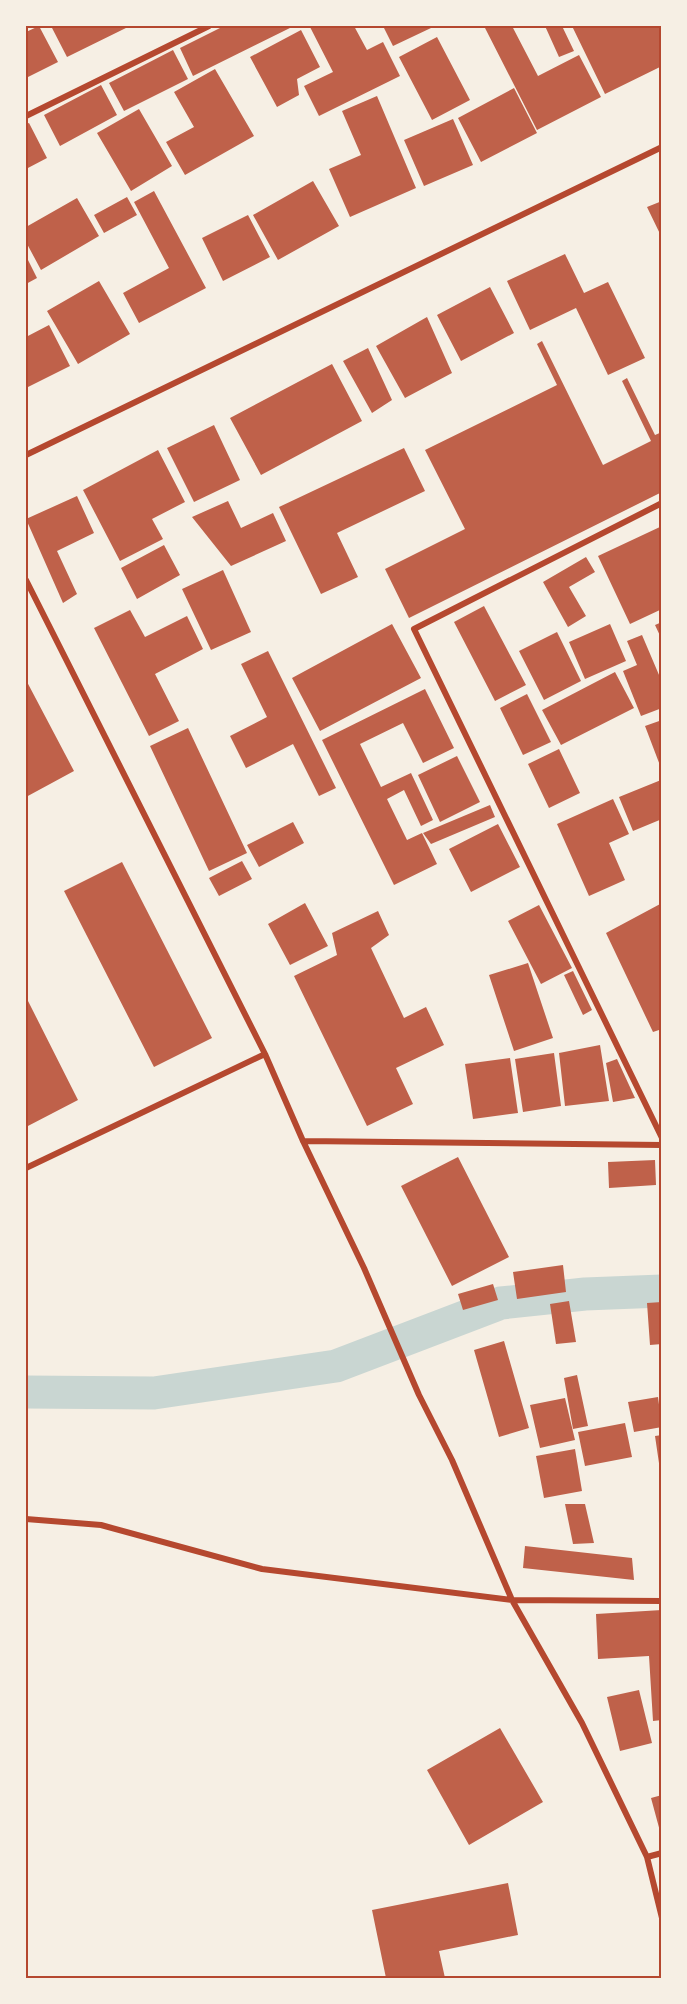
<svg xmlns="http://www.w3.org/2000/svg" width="687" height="2004" viewBox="0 0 687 2004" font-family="'Source Sans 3',sans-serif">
<rect width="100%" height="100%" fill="#f6efe4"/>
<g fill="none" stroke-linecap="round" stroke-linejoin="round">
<path stroke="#c9d6d2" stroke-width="33" d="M26,1392l128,1 182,-27 165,-63 84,-9 77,-3"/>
</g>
<path fill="#bf614a" d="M39,26l19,36 -32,16v-46z
M51,26h79l-63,31z
M224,26h70l-101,50 -13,-28z
M314,26h40l13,24 16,-8 17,34 -81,40 -15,-30 29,-14 -23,-45z
M383,26h47l1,2 -38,18z
M484,26h28l26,50 41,-21 22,42 -64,33z
M545,26h17l12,25 -15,6z
M572,26h90v40l-57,28z
M301,30l19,37 -23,12 2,16 -22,12 -27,-50z
M437,37l33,63 -38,20 -33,-63z
M173,50l15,29 -64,32 -15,-28z
M215,69l39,67 -69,39 -19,-33 28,-15 -20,-35z
M101,85l16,30 -57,31 -16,-31z
M514,88l23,45 -56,29 -23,-44z
M377,96l39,92 -66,29 -21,-48 32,-14 -19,-44z
M139,109l33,57 -41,25 -34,-58z
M453,119l20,46 -49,21 -20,-46z
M29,123l18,35 -21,11v-45z
M313,181l26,45 -61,34 -25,-45z
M154,191l52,97 -67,35 -16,-30 46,-25 -35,-66z
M127,197l10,18 -33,18 -10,-18z
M77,198l22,38 -58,34 -15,-28v-15z
M662,201v37l-15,-31z
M248,215l22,42 -47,24 -21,-43z
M565,254l19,39 24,-11 37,76 -37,17 -32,-67 -46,22 -23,-49z
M26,256l11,22 -11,6z
M99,281l31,53 -52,30 -31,-53z
M490,287l24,46 -53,28 -24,-46z
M427,317l25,56 -47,25 -29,-52z
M49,325l21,41 -44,22v-51z
M542,341l61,124 48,-24 -29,-60 5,-3 28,57 7,-3v60l-253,126 -24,-49 80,-40 -40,-79 132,-65 -20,-41z
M368,348l24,52 -20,13 -29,-52z
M332,364l30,57 -101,54 -31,-57z
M214,425l26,55 -46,22 -27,-54z
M404,448l21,43 -88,42 21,44 -37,17 -42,-87z
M158,450l27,52 -33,17 11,20 -43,22 -37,-71z
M77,496l17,37 -37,18 20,43 -14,9 -37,-84z
M228,501l13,27 32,-15 13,28 -55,25 -39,-49z
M662,526v83l-32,15 -32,-68z
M164,545l16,30 -43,24 -16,-31z
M586,557l9,15 -26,15 17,29 -18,11 -25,-45z
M223,570l28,62 -40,18 -29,-61z
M484,606l42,79 -31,16 -41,-79z
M130,610l15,27 42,-21 16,33 -48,25 24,47 -30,15 -55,-108z
M662,622v18l-7,-15z
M392,624l29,54 -101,53 -28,-53z
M610,624l16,37 -41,18 -16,-37z
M557,632l24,49 -37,19 -25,-49z
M642,635l20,47v26l-21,8 -18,-45 14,-6 -10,-24z
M268,651l68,137 -17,8 -26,-52 -47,24 -16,-32 37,-19 -26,-53z
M615,672l19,36 -73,37 -19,-35z
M26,680l48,91 -48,26z
M425,689l29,59 -31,15 -20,-40 -43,21 21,43 30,-14 22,47 -12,6 -17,-36 -17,9 20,41 15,-7 15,31 -43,21 -72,-145z
M527,694l24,48 -28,13 -23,-47z
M662,720v48h-1l-16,-42z
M188,728l59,125 -38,18 -59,-125z
M559,749l21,44 -31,15 -21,-44z
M457,756l23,46 -40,20 -22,-47z
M661,780l1,39 -29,12 -14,-34z
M613,799l16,35 -20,9 16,37 -36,16 -32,-72z
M490,805l5,12 -64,27 -8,-11z
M293,822l11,21 -45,24 -12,-22z
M498,824l22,43 -49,25 -22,-43z
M242,861l10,18 -33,17 -10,-18z
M122,862l90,176 -58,29 -90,-176z
M305,903l23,43 -38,19 -22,-41z
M662,903v126l-9,3 -47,-99z
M539,905l33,63 -31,16 -33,-63z
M378,911l11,24 -18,13 33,70 22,-11 18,38 -48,23 17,36 -46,22 -73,-150 43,-21 -5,-22z
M528,963l25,75 -39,13 -25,-76z
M573,971l19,39 -9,5 -19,-40z
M26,997l52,103 -52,27z
M600,1045l9,56 -44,5 -6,-53z
M554,1053l7,53 -38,6 -8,-53z
M510,1058l8,55 -45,6 -8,-55z
M617,1059l18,39 -22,4 -7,-39z
M458,1157l51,100 -57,29 -51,-100z
M655,1160l1,25 -47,3 -1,-26z
M563,1265l3,27 -49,7 -4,-27z
M493,1284l5,16 -35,10 -5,-16z
M569,1301l7,41 -20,2 -6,-40z
M662,1302v42l-12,1 -3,-42z
M504,1341l25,87 -30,9 -25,-87z
M577,1375l11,51 -15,3 -9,-51z
M658,1397l4,30 -28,5 -6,-30z
M565,1398l10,42 -35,8 -10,-43z
M625,1423l7,34 -47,9 -7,-34z
M662,1435v35h-2l-5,-34z
M575,1449l7,42 -38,7 -8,-42z
M565,1504h20l9,39 -21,1z
M525,1546l107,12 2,22 -111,-12z
M662,1610v110l-9,1 -4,-65 -51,3 -2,-45z
M639,1690l13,53 -32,8 -13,-54z
M500,1728l43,74 -74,43 -42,-75z
M662,1795v40h-1l-10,-37z
M508,1883l10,52 -79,16 6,27h-59l-14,-68z"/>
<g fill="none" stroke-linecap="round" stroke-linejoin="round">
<path stroke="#b5482f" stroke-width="6" d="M26,116l183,-90
M26,455l636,-308
M662,503l-248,126 248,509
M26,580l239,474 38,87 61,127 55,127 33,65 60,140 70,123 65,134 15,61
M303,1141l359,4
M26,1168l239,-114
M26,1519l75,6 161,44 250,31 150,1
M647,1857l15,-4"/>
</g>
<rect width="687" height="2004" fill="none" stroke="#f6efe4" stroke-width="54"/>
<rect x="27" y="27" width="633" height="1950" fill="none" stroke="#b5482f" stroke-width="2"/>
</svg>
